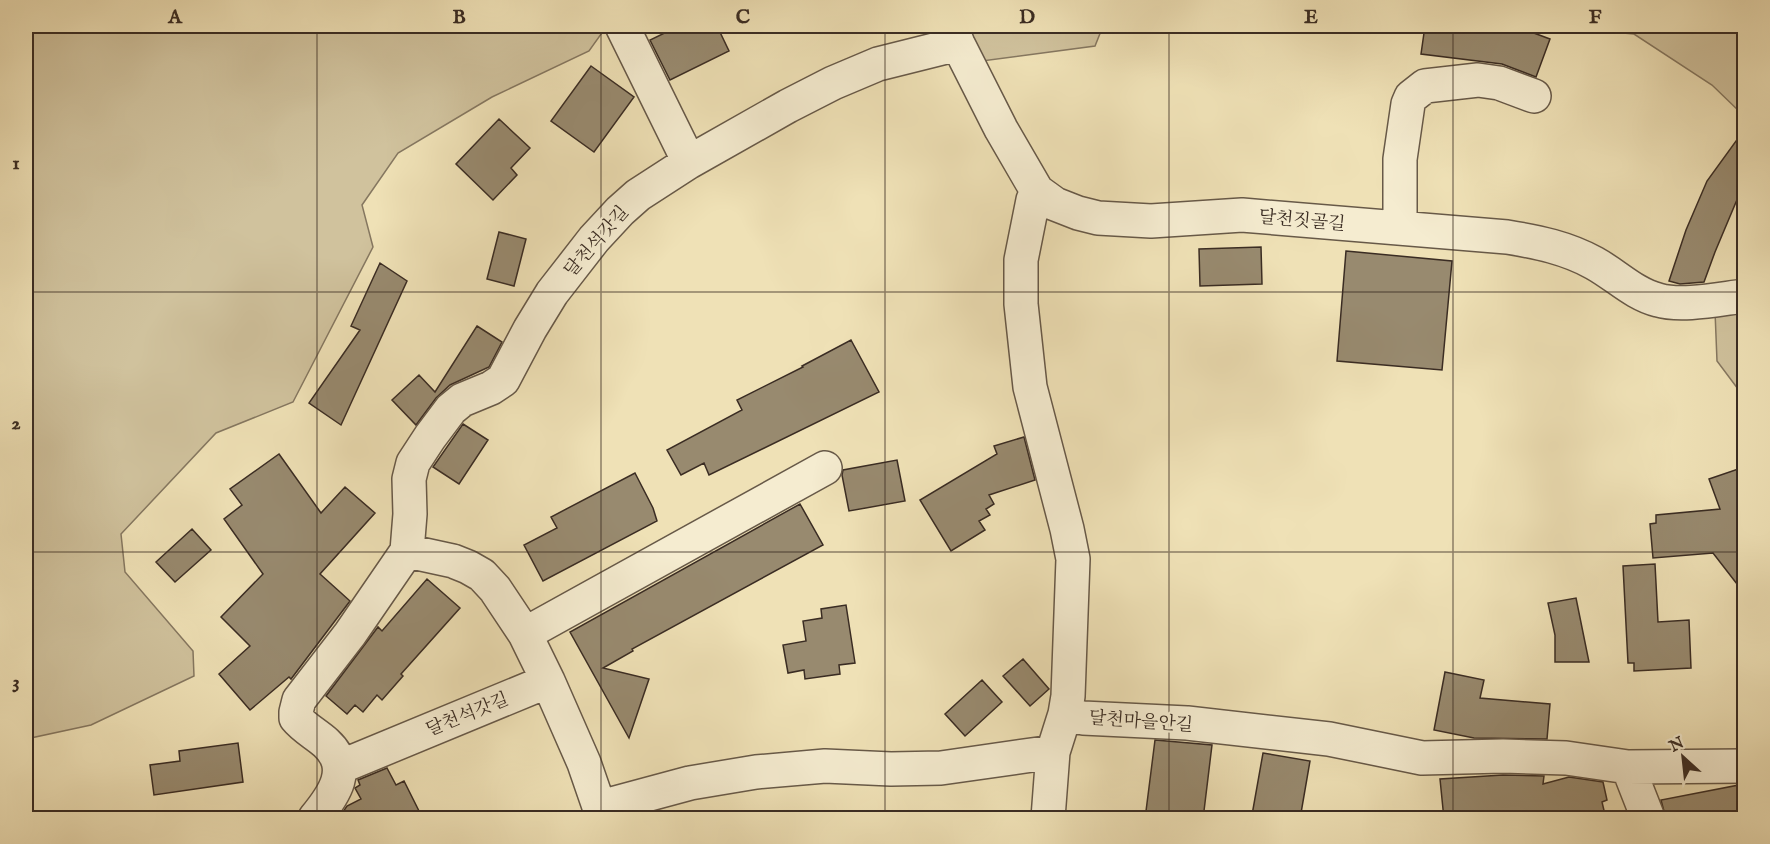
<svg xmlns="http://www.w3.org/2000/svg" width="1770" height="844" viewBox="0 0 1770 844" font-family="'IM FELL English','Noto Serif KR',serif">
<rect width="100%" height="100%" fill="#efe1b6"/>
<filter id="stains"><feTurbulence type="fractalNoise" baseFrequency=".00333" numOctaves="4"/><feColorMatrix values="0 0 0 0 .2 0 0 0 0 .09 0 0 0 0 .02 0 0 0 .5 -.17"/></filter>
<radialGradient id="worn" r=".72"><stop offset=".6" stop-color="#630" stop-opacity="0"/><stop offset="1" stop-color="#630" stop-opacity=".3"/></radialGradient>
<path fill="#d0c29d" stroke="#857760" stroke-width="1.5" d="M26,26h572l6,4 -15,21 -97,46 -94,56 -36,52 11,42 -80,155 -77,31 -95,101 4,38 68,79 1,25 -103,49 -65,14z
M969,26h134l-8,20 -113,15z
M1598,26h146v86l-2,2 -30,-29 -78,-51 -32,-3z
M1744,308v82l-6,-1 -21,-28 -2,-50z"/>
<path fill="#988a6f" stroke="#3a2c23" stroke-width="1.5" d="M679,26h38l12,25 -59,29 -20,-40z
M1425,26h90l35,13 -14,38 -34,-13 -81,-10z
M591,66l43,31 -40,55 -43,-31z
M499,119l31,29 -19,20 6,7 -24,25 -37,-36z
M1744,130v53l-29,69 -11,30 -24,2 -11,-3 17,-51 21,-49z
M499,232l27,7 -12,47 -27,-7z
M1261,247l1,37 -62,2 -1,-37z
M1346,251l106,10 -10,109 -105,-9z
M380,263l27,18 -66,144 -32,-22 51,-73 -9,-4z
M477,326l25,16 -13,25 -39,18 -14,13 -20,27 -24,-25 27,-25 16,17z
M851,340l28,52 -170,83 -5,-12 -23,12 -14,-25 75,-40 -5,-10 66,-33 -1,-1z
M463,424l25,16 -29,44 -26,-17z
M1024,437l11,43 -46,15 5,9 -8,5 4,6 -11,6 6,9 -34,21 -31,-51 77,-46 -3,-8z
M279,454l42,59 24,-26 30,26 -55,61 30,27 -59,78 -2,-2 -39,33 -31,-36 31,-28 -29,-29 42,-43 -39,-55 18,-14 -12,-16z
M897,460l8,41 -56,10 -7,-36 1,-5z
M1744,467v126l-31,-40 -60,5 -3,-34 6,-1v-8l64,-6 -11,-30z
M635,473l18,35 4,13 -114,60 -19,-36 33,-17 -6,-11z
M800,504l23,41 -191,104 1,2 -30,17 46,11 -20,59 -59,-106z
M192,529l19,21 -36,32 -19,-20z
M1655,564l3,58 31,-2 2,48 -57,3v-8h-6l-5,-97z
M427,579l33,29 -59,66 2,2 -21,24 -5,-5 -14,17 -8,-7 -8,9 -21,-18 52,-69 4,4z
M1576,598l13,64h-34v-27l-7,-32z
M846,605l9,58 -16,2 1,9 -35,5 -1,-9 -16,3 -5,-28 23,-4 -3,-20 19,-3 -1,-9z
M1023,659l26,30 -19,17 -27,-30z
M1445,672l39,8 -4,18 70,6 -3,35 -73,-1 -40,-8z
M982,680l20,22 -37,34 -20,-22z
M1155,740l57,5 -9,74h-58z
M238,743l5,39 -89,13 -4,-30 30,-4 -1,-10z
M1263,753l47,8 -10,58h-28l-20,-4z
M387,768l9,17 8,-4 19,38h-85l9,-13 14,-7 -6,-11 5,-3 -2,-5z
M1503,775l41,1 -1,8 26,-7 34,5 4,18 -5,2 4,17h-162l-4,-40z
M1739,785l5,29 -20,5h-58l-5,-19z"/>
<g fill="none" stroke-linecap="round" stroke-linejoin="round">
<g stroke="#675948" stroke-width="36">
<path id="minor" d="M622,26l67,136
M951,26l7,18 43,85 36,62 18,13 23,9 20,5 53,3 91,-6 265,22c31,5 60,11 87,26 22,12 40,31 64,37 24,7 61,-1 86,-4
M1037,191l-4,9 -12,60v44l9,83 37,142 6,30 -5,137 -3,18 -12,38 -5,66
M1400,228v-69l8,-55 3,-7 14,-11 53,-6 21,3 35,13
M407,551l46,10 15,6 14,8 13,14 30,45 23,47 36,82 19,55
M525,634l300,-166
M1065,714l18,4 104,5 142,16 93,19 81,-2 63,2 62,9 116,-1
M340,767l208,-86
M1628,767l20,51
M601,807l89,-24 66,-11 69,-6 66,3 50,-1 112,-16
M315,818c19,-23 38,-50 11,-75 -10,-9 -22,-15 -30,-25v-6l3,-12 51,-66 57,-83 3,-37 -1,-35 4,-16 17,-26 21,-28 11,-9 29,-12 12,-8 27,-51 22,-36 42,-54 26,-28 18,-16 51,-33 99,-56 45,-23 45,-19 80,-20"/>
</g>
<use href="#minor" stroke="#f5ecd0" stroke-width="33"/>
</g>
<path fill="none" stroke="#3a2c23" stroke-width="1.5" stroke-opacity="0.55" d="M317,26v792M601,26v792M885,26v792M1169,26v792M1453,26v792M26,292h1718M26,552h1718"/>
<g text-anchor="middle" stroke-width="4.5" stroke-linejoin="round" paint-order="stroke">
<g font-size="18" fill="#3a2c23" stroke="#f5ecd0">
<text transform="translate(1302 220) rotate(5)" y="6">달천짓골길</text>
<text transform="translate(596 241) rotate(-49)" y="6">달천석갓길</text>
<text transform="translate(467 714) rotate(-22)" y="6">달천석갓길</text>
<text transform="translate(1141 721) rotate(4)" y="6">달천마을안길</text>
</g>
</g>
<rect width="1770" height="844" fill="none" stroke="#efe1b6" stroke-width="66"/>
<g transform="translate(1683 757) rotate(333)" stroke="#f5ecd0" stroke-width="4.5" paint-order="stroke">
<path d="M0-4.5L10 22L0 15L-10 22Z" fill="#3a2c23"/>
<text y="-9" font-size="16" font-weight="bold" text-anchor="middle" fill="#3a2c23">N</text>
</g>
<rect x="33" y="33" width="1704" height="778" fill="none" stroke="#3a2c23" stroke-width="2"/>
<g font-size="20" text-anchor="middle" font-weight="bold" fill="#3a2c23">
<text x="175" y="23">A</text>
<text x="459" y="23">B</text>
<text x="743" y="23">C</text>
<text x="1027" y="23">D</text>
<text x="1311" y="23">E</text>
<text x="1595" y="23">F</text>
<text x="16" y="169">1</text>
<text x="16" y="429">2</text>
<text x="16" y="688">3</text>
</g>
<rect width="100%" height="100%" filter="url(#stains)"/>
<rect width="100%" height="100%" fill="url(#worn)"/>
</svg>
